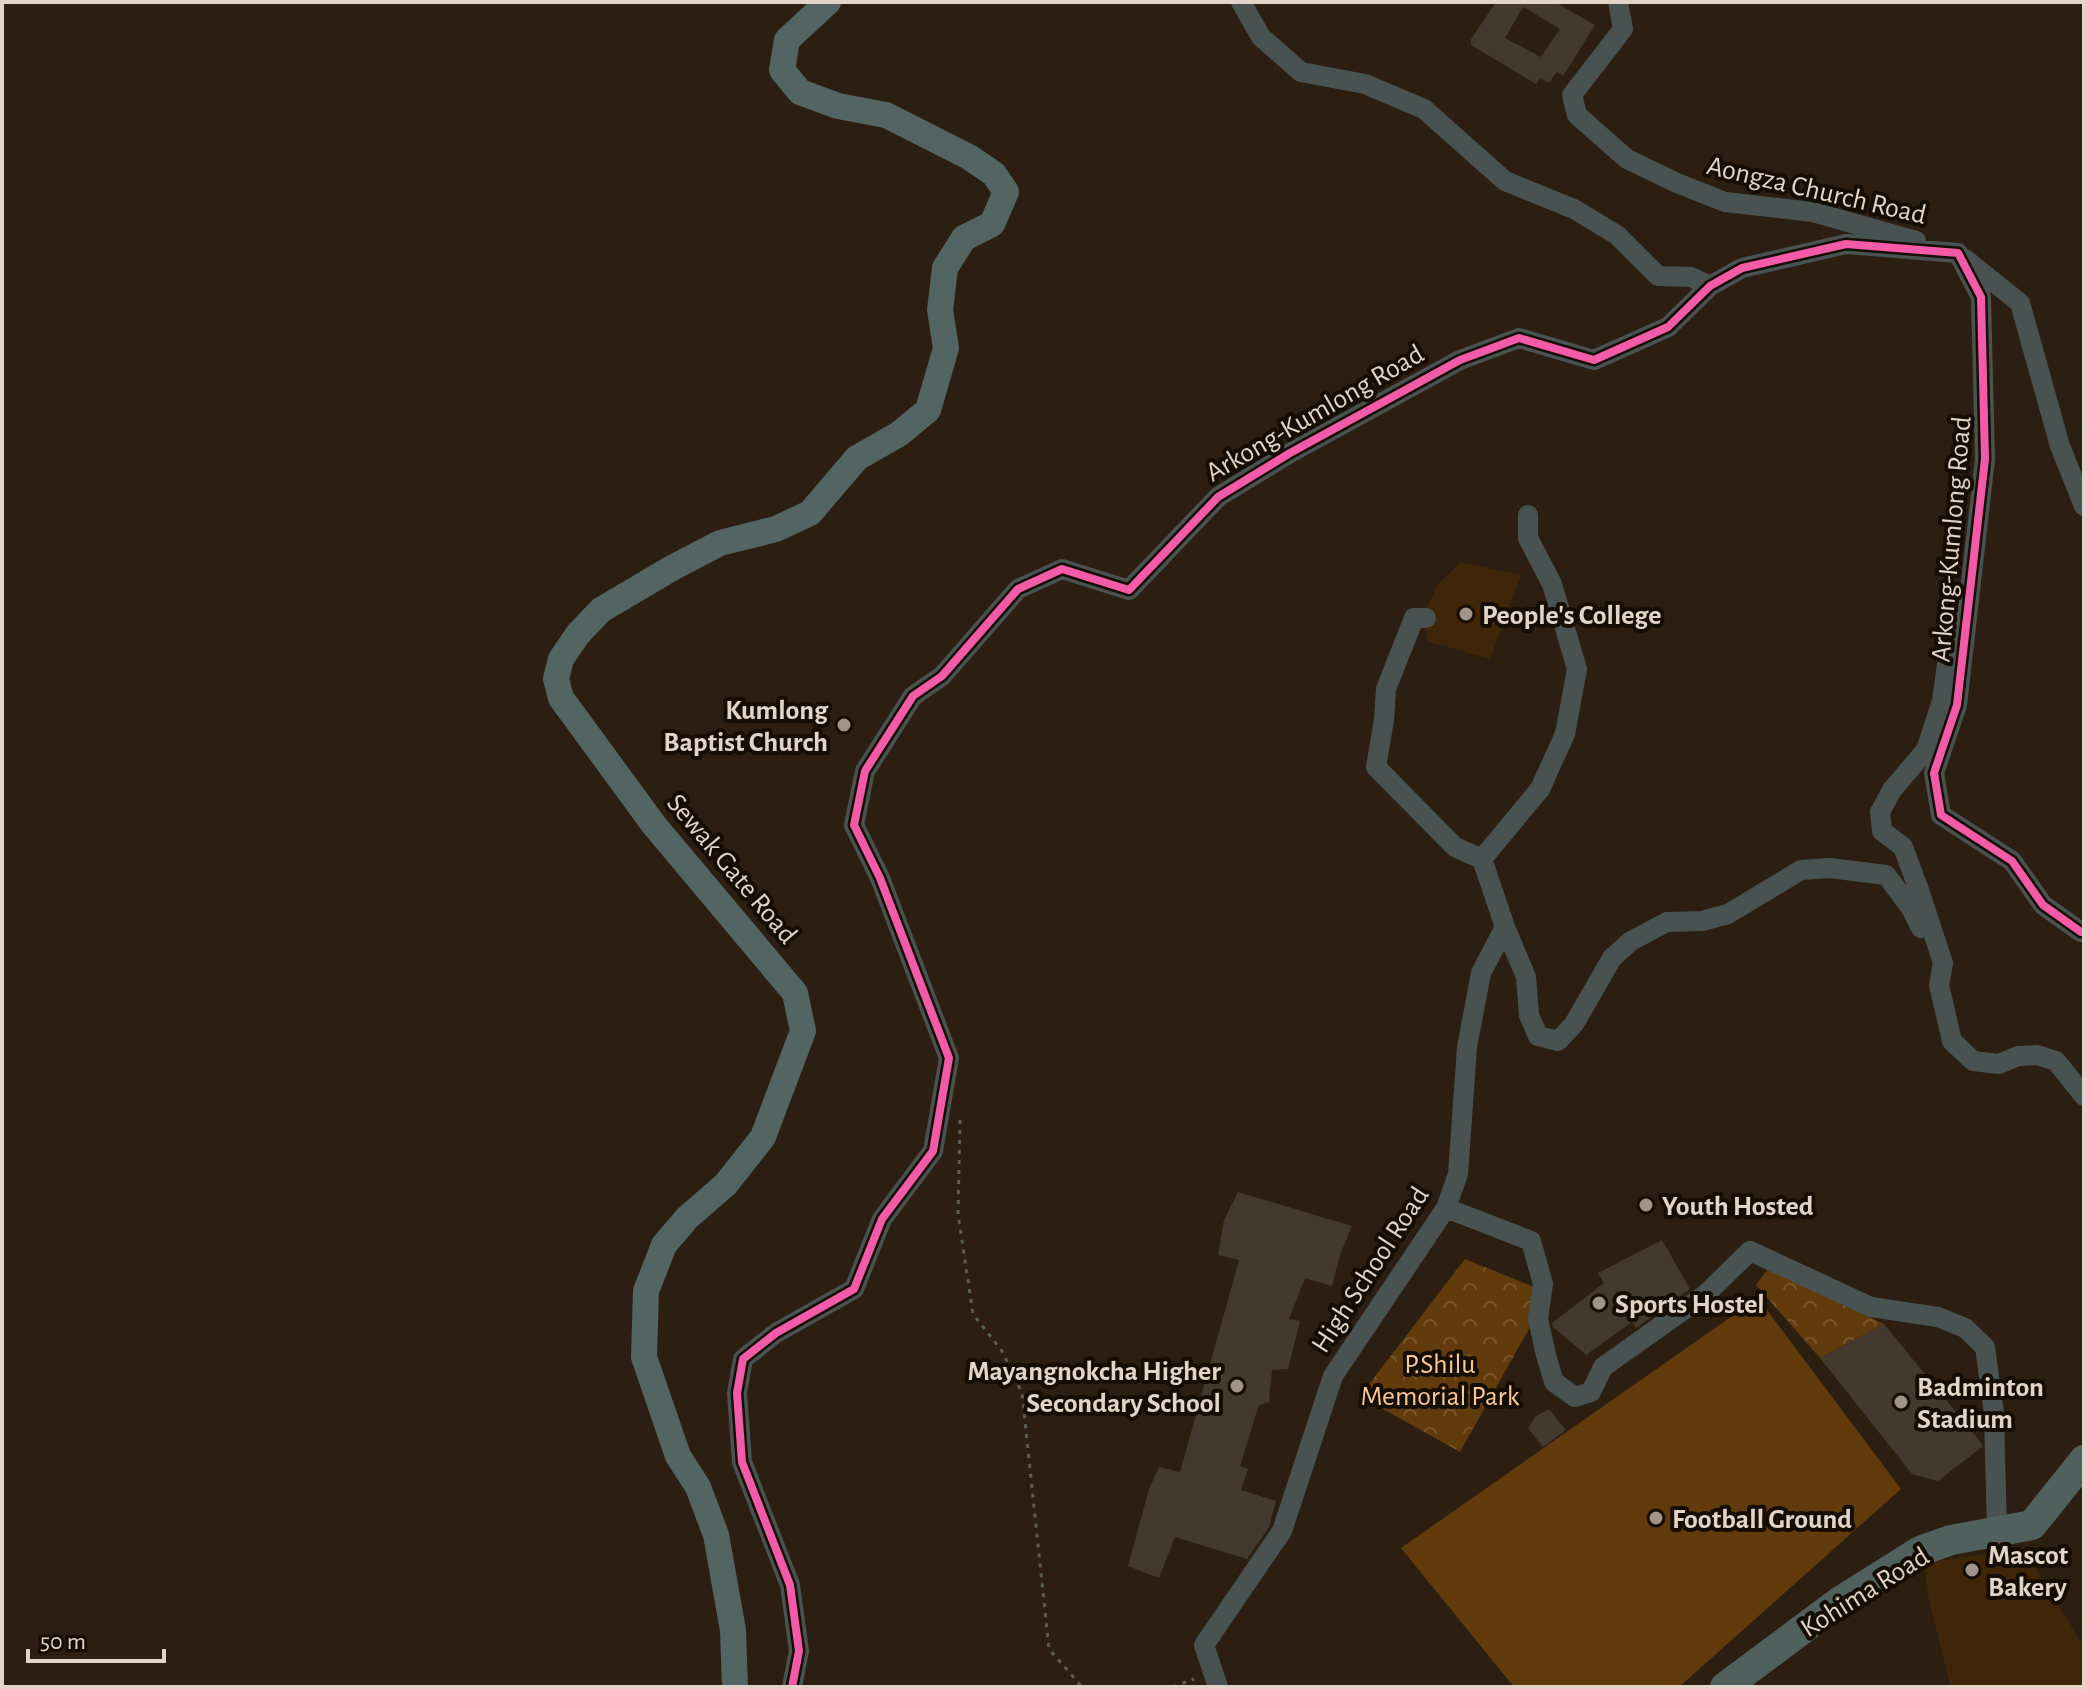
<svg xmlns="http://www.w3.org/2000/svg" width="2086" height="1689" viewBox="0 0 2086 1689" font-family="'Alegreya Sans',sans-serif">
<defs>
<pattern id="park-crowns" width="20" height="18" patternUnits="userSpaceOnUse" patternTransform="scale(2)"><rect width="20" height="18" fill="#613b0b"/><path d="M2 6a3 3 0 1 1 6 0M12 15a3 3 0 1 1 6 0" fill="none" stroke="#77562d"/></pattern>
</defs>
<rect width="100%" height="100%" fill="#2c1f12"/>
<path fill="#3f2608" d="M1461,562l60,13 -31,84 -63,-18 -1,-31 12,-26z
M2024,1549l60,98 -2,40h-131l-22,-86 -5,-38z"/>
<path fill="url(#park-crowns)" d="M1465,1259l84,34 -89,159 -100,-56z
M1768,1269l116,55 -64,34 -64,-73z"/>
<path fill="#613b0b" d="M1758,1298l143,191 -222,198h-165l-113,-139z"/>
<path fill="#43392e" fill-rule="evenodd" d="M1496,2h59l40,23 -32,51 -6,-4 -8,11 -9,-5 -4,6 -65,-39v-6zM1523,7l37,22 -19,28 -36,-19z
M1238,1192l114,34 -12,29 -8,31 -27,-8 -16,41 11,2 -12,48 -16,1 -3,32 -10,3 -19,61 8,3 -7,21 35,11 -7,26 -22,32 -72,-22 -16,41 -31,-12 21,-77 10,-22 21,5 59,-212 -21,-5 6,-35z
M1662,1240l28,49 -54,39 -4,-6 -46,33 -33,-28 -1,-4 52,-40 -6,-10z
M1884,1324l98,120v3l-44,34 -26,-7 -92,-116z
M1549,1409l17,21 -23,17 -15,-19 8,-12z"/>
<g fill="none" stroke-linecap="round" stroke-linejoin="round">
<path stroke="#5a5e59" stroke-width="3" stroke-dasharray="4 6" stroke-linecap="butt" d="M960,1120l-2,94 15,100 29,37 20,42 27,256 33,38
M1173,1687l21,-8"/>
<path stroke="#485351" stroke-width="20" d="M1241,2l20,35 40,35 64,12 59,25 81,72 69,28 43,26 41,41 33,1 19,9
M1618,2l5,27 -51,66 5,20 50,44 50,24 48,19 88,10 103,29
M1965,259l55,44 40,143 24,60
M1426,618h-12l-28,71 -2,31 -8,47 79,80 27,12
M1953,621l-11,80 -16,49 -34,40 -12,22 2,19 21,16 16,43 24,73 -4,22 13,56 21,20 26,3 19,-8 19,-1 19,6 28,35
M1482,859l58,-70 25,-55 12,-65 -25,-85 -24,-46v-23
M1505,927l21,50 3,38 9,21 20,5 16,-17 38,-66 19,-17 36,-19 35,-1 26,-7 73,-44 29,-2 56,7 25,33 10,20
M1446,1208l85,33 12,43 -5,35 8,36 8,27 21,15 16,-5 12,-25 103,-73 44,-43 121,56 67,10 27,11 20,19 9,67 3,118
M792,1687l7,-36 -9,-66 -48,-123 -5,-69 6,-34 33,-26 78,-44 28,-70 51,-68 16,-93 -69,-180 -26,-53 11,-54 48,-75 29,-20 76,-87 44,-20 67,21 89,-93 72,-44 170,-93 59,-22 75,22 74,-33 42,-41 32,-18 104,-24 112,9 23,44 4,162 -28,246 -23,68 7,42 71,46 31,44 38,27 3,-1
M1218,1687l-14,-42 78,-114 51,-155 113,-168 12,-34 9,-127 14,-74 24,-46 -23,-68"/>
<path stroke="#526562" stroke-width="26" d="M735,1687l-2,-57 -17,-95 -18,-48 -20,-31 -34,-99 2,-66 18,-46 23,-27 39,-34 37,-47 40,-106 -8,-38 -141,-168 -93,-127 -5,-19 5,-20 17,-25 23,-24 71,-42 48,-25 56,-14 34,-16 47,-55 42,-24 29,-24 18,-62 -6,-38 5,-42 19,-30 28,-14 14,-32 -12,-18 -25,-17 -83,-42 -48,-9 -38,-14 -18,-22 5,-30 41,-38"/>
<path stroke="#50605c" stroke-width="30" d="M1725,1687l114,-85 81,-51 31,-11 81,-15 52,-65"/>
<g stroke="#160d04" stroke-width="13">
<path id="cycleway" d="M792,1687l7,-36 -9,-66 -48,-123 -5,-69 6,-34 33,-26 78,-44 28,-70 51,-68 16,-93 -69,-180 -26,-53 11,-54 48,-75 29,-20 76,-87 44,-20 67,21 89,-93 72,-44 170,-93 59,-22 75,22 74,-33 42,-41 32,-18 104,-24 112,9 23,44 4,162 -28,246 -23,68 7,42 71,46 31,44 38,27 3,-1"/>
</g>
<use href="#cycleway" stroke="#f35aa7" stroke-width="8"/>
</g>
<g fill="#a29587" stroke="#160d04" stroke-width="3">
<circle cx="1466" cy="614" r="8"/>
<circle cx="844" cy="725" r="8"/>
<circle cx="1646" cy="1205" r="8"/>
<circle cx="1599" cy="1303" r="8"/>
<circle cx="1237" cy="1386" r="8"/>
<circle cx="1901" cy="1402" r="8"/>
<circle cx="1656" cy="1518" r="8"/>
<circle cx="1972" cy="1570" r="8"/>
</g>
<g text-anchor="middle" stroke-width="8" stroke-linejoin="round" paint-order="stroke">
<g font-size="28" fill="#e2d4c6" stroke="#160d04">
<text transform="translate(1817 189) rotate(13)" y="10">Aongza Church Road</text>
<text transform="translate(1314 412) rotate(-30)" y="10">Arkong-Kumlong Road</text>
<text transform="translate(1950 539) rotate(-85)" y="10">Arkong-Kumlong Road</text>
<text transform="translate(733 868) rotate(50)" y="10">Sewak Gate Road</text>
<text transform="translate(1369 1269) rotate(-57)" y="10">High School Road</text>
<text transform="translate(1864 1591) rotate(-32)" y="10">Kohima Road</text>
</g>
<g font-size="28" font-weight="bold" fill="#e2d4c6" stroke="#160d04" text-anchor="start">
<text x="1482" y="624">People's College</text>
<text x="828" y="719" text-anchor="end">Kumlong<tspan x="828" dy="32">Baptist Church</tspan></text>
<text x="1662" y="1215">Youth Hosted</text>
<text x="1615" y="1313">Sports Hostel</text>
<text x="1221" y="1380" text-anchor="end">Mayangnokcha Higher<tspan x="1221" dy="32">Secondary School</tspan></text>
<text x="1917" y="1396">Badminton<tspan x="1917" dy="32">Stadium</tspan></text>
<text x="1672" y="1528">Football Ground</text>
<text x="1988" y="1564">Mascot<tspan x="1988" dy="32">Bakery</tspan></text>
</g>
<g font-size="28" fill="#f9c998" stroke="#160d04">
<text x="1440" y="1373">P.Shilu<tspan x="1440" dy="32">Memorial Park</tspan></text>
</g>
</g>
<rect width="2086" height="1689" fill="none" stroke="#e2d4c6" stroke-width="8"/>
<path d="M28 1649v12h136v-12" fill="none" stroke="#e2d4c6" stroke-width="4"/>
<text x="40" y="1649" font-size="24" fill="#e2d4c6" stroke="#160d04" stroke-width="6" paint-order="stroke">50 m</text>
</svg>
